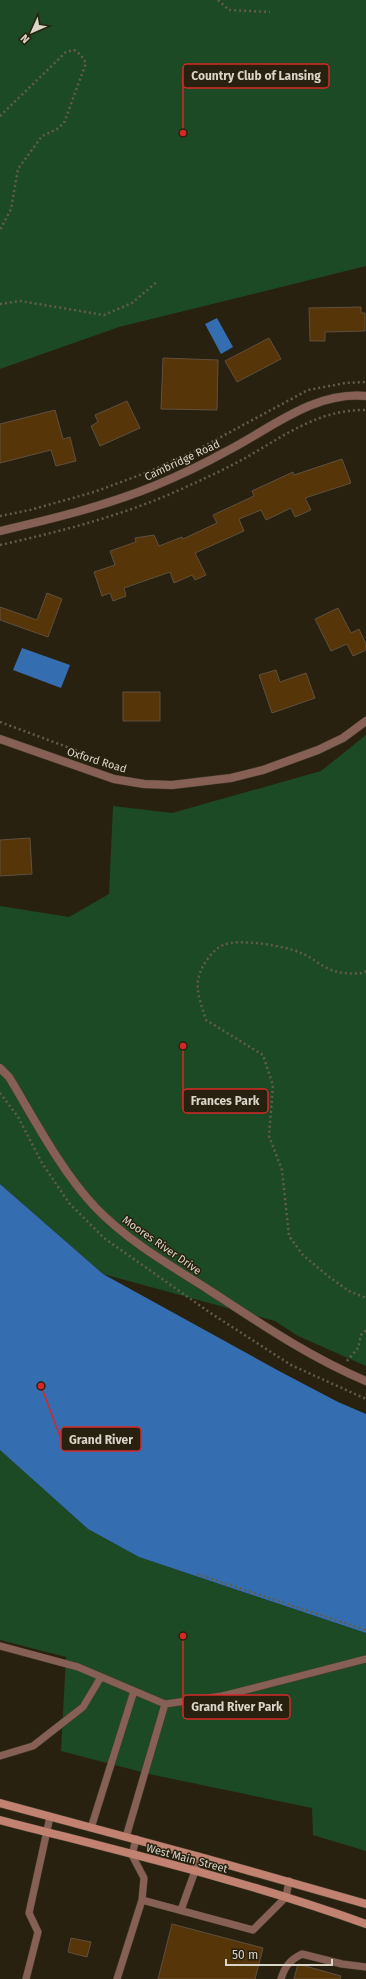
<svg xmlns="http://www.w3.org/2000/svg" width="366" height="1979" viewBox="0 0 366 1979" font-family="'Fira Sans',sans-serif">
<rect width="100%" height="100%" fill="#29210f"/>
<path fill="#1b4a25" d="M0,0h366v266l-247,61 -119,42z
M366,735v631l-68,-30 -23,-15 -172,-47 -103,-90v-278l69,11 40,-23 4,-88 59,7 149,-42z
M0,1450l88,79 51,28 227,76v218l-53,-16 -1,-27 -163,-34 -88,-23 5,-94 -66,-17z"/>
<path fill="#346eb1" d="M217,318l16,29 -12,7 -16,-30z
M22,648l48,17 -9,23 -48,-18z
M0,1184l103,90 176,97 59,31 28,12v219l-227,-76 -51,-28 -88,-79z"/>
<path fill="#563509" stroke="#5f503f" d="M361,307v6h4v18l-40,1v9h-15l-1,-33z
M269,338l12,21 -44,23 -12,-21z
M163,358l55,2 -1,50 -56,-1z
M127,401l13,27 -40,18 -9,-20 7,-4 -3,-7z
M55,410l8,29 7,-2 6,24 -20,5 -5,-16 -51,13v-39z
M342,459l9,24 -46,15 6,12 -16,7 -4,-9 -25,12 -5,-10 -22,9 5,12 -49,22 11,22 -11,5 -3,-5 -18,8 -4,-11 -46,16 2,8 -13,5 -3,-8 -8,3 -8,-24 21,-7 -5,-14 26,-9 -1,-4 19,-3 5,11 23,-9 1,2 34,-16 -4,-8 41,-19 -2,-5 41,-19 1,3z
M47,593l15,6 -14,38 -48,-17v-13l37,13z
M338,608l13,25 8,-4 7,15v6l-13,6 -6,-12 -16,7 -16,-32z
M276,670l4,12 26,-9 9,25 -43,15 -13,-38z
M123,692h37v29h-37z
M30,838l2,36 -32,2v-36z
M172,1924l91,24 -8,31h-97z
M71,1938l20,4 -4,15 -19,-5z
M298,1964l43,12 -1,3h-46z"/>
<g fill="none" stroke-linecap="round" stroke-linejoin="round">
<g stroke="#453e2d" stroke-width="8">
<path id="service" d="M0,1646l78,21 87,37 57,-8 144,-37
M0,1756l33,-10 50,-39 18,-30
M91,1828l43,-137
M126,1837l39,-133
M136,1839l-4,16 12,23 -2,22 111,30 33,-33 3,-16
M181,1910l14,-39 3,-15
M26,1979l12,-47 -9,-19 21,-96
M117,1979l25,-79
M281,1979c4,-13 9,-19 21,-25l40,10 24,3"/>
</g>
<g stroke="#453e2d" stroke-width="9">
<path id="minor" d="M0,531c52,-12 105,-25 154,-45 24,-10 48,-21 71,-34 44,-22 88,-61 141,-56
M0,739l114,40 30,5 28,1 59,-7 32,-8 55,-20 25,-12 23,-17
M0,1068l9,9c26,43 52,94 87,131 32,33 72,56 110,80 52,34 103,69 160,93"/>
</g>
<g stroke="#453e2d" stroke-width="9">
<path id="secondary" d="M0,1803l204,55 162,46
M0,1820c123,32 247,61 366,104"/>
</g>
<path stroke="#635c4c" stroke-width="2.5" stroke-dasharray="2 3" stroke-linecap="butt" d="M218,0l11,10 41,2
M0,116l66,-64 8,-2 7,5 5,8 -22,60 -7,6 -15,7 -24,33 -7,40 -11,21
M0,304l20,-3 84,14 28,-12 26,-22
M0,516l30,-6 64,-18 54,-20 47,-21 113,-61 37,-7 21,-1
M0,545c58,-13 113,-27 168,-50 27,-12 54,-24 79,-38 38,-22 73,-48 119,-47
M0,722l83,31
M366,971l-2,2c-13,1 -27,1 -39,-6 -8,-4 -15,-11 -24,-14 -15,-7 -63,-15 -78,-8 -6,3 -10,7 -14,12 -18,24 -11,37 -3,63l57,35 10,30 -4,51 13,34 7,66 14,19 25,21 21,15 17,7
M0,1093l18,24 24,46 27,40 35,35 105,74 82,53 75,34
M347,1361l11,-13 3,-13 5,-5
M197,1574l169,56"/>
<use href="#service" stroke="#876055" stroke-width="7"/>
<use href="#minor" stroke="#876055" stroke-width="8"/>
<use href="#secondary" stroke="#c18271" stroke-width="8"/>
</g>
<g text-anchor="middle" stroke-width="3" stroke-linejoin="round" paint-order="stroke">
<g font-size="11" fill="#dad5c9" stroke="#29210f">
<text transform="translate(182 460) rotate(-25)" y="4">Cambridge Road</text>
<text transform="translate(97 760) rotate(17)" y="4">Oxford Road</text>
<text transform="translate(162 1245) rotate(35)" y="4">Moores River Drive</text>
<text transform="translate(187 1858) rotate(15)" y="4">West Main Street</text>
</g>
</g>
<path fill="none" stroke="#d62828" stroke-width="1.5" d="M183 133L183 76M183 1046L183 1101M41 1386L61 1439M183 1636L183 1707"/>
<g fill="#d62828" stroke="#29210f" stroke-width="1.5">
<circle cx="183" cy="133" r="4"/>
<circle cx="183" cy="1046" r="4"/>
<circle cx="41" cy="1386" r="4"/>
<circle cx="183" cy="1636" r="4"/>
</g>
<g fill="#29210f" stroke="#d62828" stroke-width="1.5">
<rect x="183" y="64" width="146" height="24" rx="4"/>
<rect x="183" y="1089" width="85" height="24" rx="4"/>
<rect x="61" y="1427" width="80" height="24" rx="4"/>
<rect x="183" y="1695" width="107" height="24" rx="4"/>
</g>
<g font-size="12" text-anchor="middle" font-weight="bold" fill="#dad5c9">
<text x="256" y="80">Country Club of Lansing</text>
<text x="225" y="1105">Frances Park</text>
<text x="101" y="1444">Grand River</text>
<text x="237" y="1711">Grand River Park</text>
</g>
<g transform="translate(32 32) rotate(225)" stroke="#29210f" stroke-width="3" paint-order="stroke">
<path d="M0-3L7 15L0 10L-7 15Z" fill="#dad5c9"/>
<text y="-6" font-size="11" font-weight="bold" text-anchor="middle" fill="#dad5c9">N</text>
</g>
<path d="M226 1959v6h106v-6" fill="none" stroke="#dad5c9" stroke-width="2"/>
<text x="232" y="1959" font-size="12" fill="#dad5c9" stroke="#29210f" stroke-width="3" paint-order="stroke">50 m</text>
</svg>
